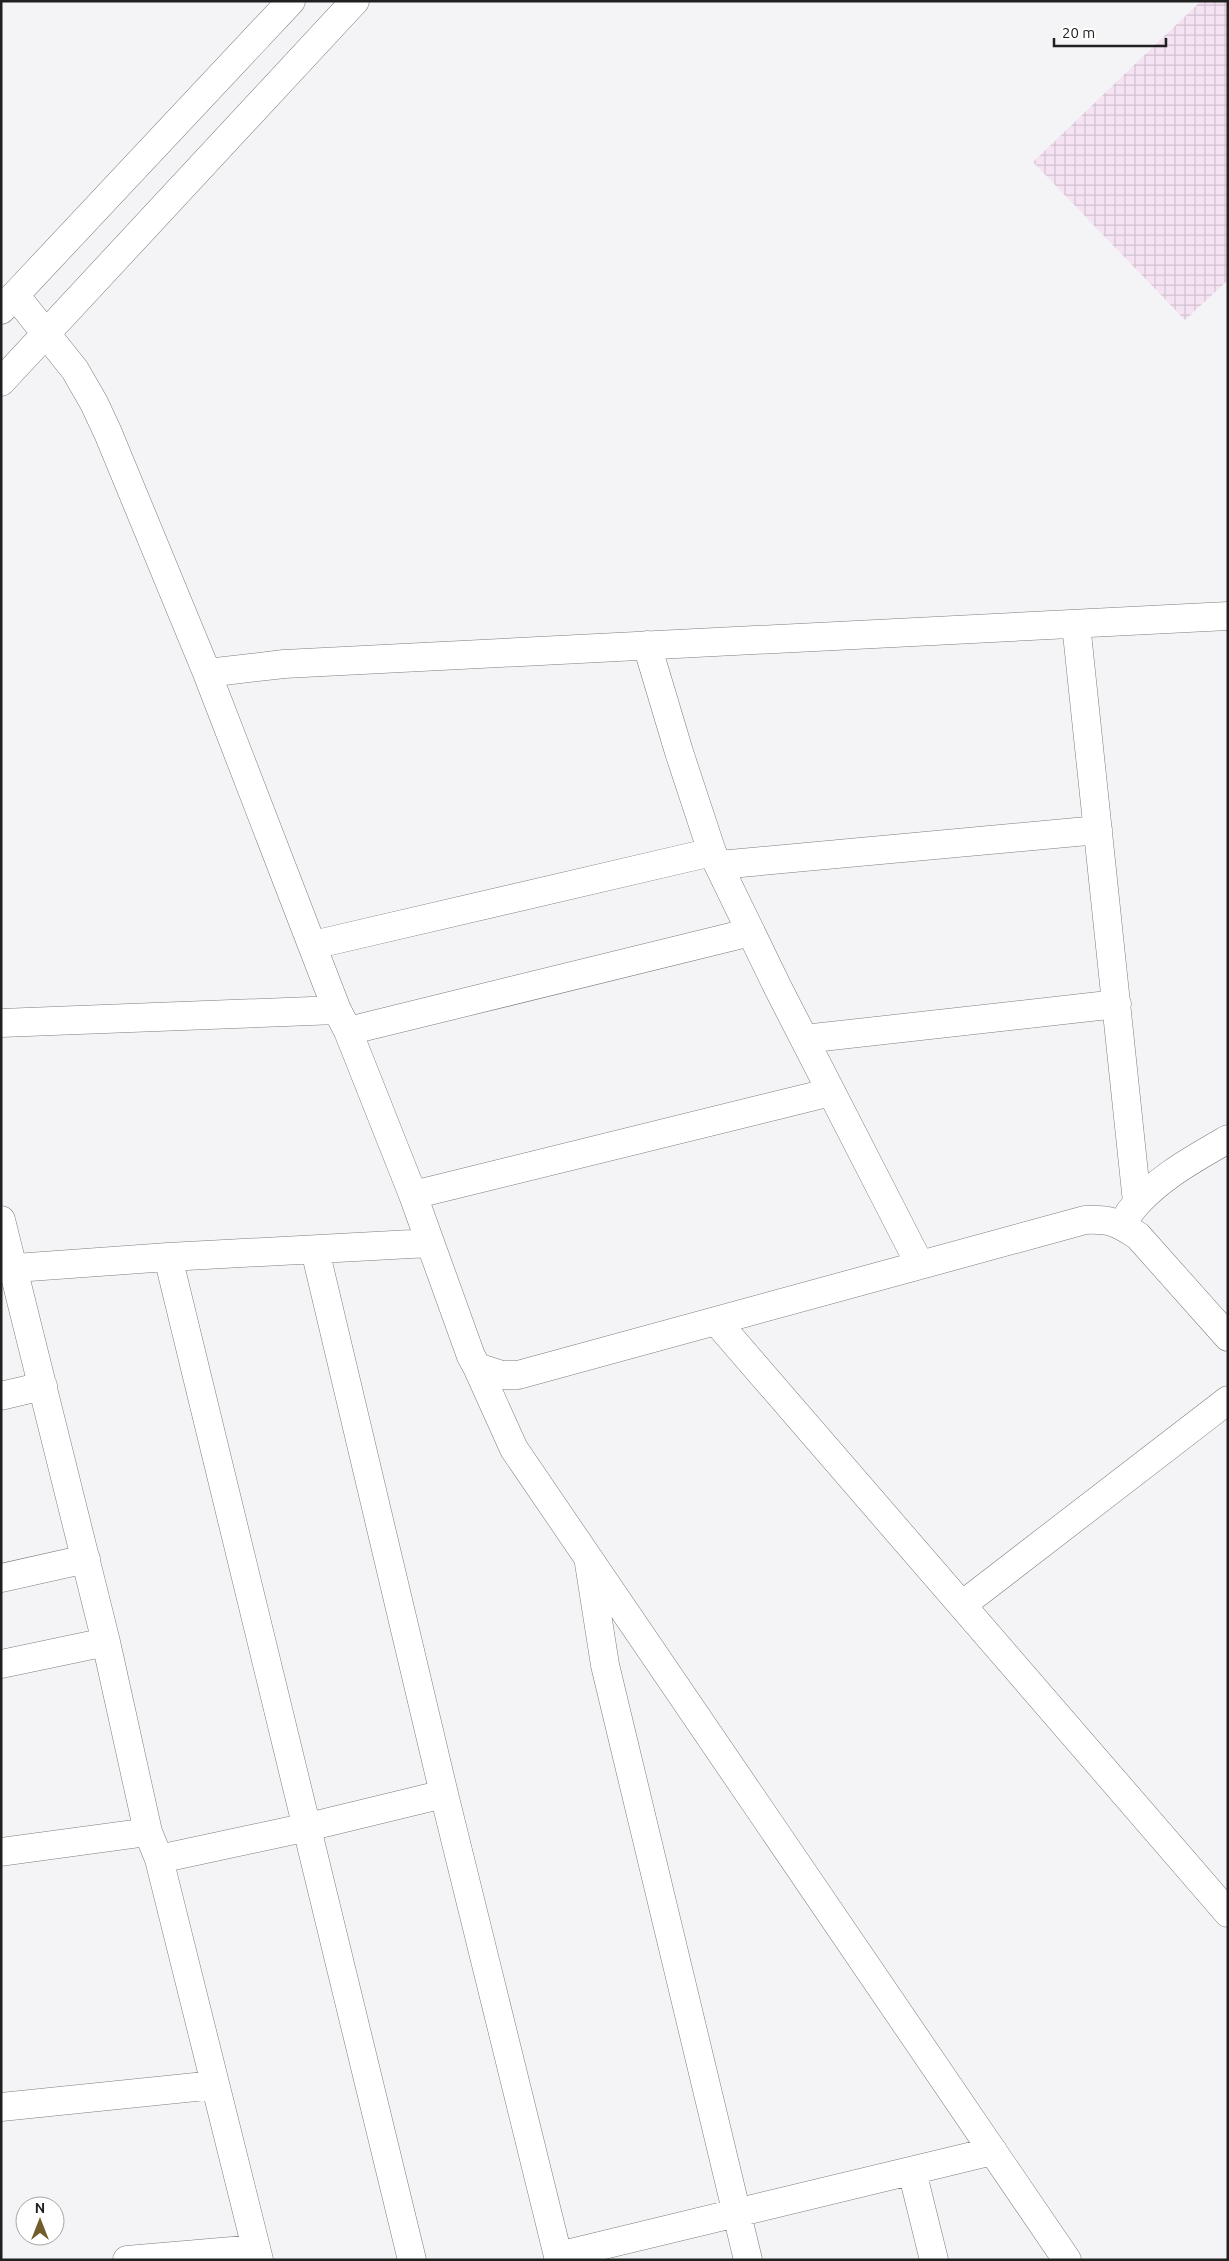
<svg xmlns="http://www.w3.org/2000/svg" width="1229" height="2261" viewBox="0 0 1229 2261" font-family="Ubuntu,sans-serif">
<defs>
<pattern id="industrial-grid" width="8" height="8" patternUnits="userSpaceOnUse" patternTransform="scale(1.25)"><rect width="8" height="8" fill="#f5e3f4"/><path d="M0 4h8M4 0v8" fill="none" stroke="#d2c2d1"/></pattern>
</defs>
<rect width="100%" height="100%" fill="#f4f3f6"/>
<path fill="url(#industrial-grid)" d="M1201,1h27v279l-43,40 -152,-158z"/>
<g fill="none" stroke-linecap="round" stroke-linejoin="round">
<g stroke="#7d7c7f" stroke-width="29">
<path id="minor" d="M15,295l60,75 19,33 14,30 99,240 130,337 11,21 65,164 58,161 6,11 25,8h16l567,-155c25,-1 32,2 53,16l90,101
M1,310l290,-309
M1,382l354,-381
M1076,624l61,578
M647,645l32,107 33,100 66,136 142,277
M207,673l77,-9 944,-48
M719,865l379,-35
M313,945l399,-93
M1,1023l336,-13
M348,1031l403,-99
M804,1039l313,-35
M413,1195l418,-103
M1129,1213c24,-32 64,-54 99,-74
M1,1220l105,422 42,190 11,27 100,401
M315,1250l129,544 115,466
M168,1257l244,1003
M15,1268l153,-11 262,-14
M716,1321l512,592
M477,1367l37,82 553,811
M1,1396l42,-10
M589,1563l16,102 143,595
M1,1578l85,-19
M962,1605l266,-205
M1,1664l105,-22
M1,1852l147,-20
M159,1859l149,-32 136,-33
M1,2107l214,-22
M912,2171l22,89
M558,2256l435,-105
M127,2260l129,-11"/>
</g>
<use href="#minor" stroke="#fff" stroke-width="28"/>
</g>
<rect width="1229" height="2261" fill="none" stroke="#212021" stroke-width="5"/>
<g transform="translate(40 2221)"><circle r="24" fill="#ffffff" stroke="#a6a6a6"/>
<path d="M0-4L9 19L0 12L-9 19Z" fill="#725d2c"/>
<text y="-8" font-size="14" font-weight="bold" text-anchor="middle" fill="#212021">N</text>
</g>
<path d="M1054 38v8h112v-8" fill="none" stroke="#212021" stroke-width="2.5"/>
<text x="1062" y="38" font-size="15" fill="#212021" stroke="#ffffff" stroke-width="4" paint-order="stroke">20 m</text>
</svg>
